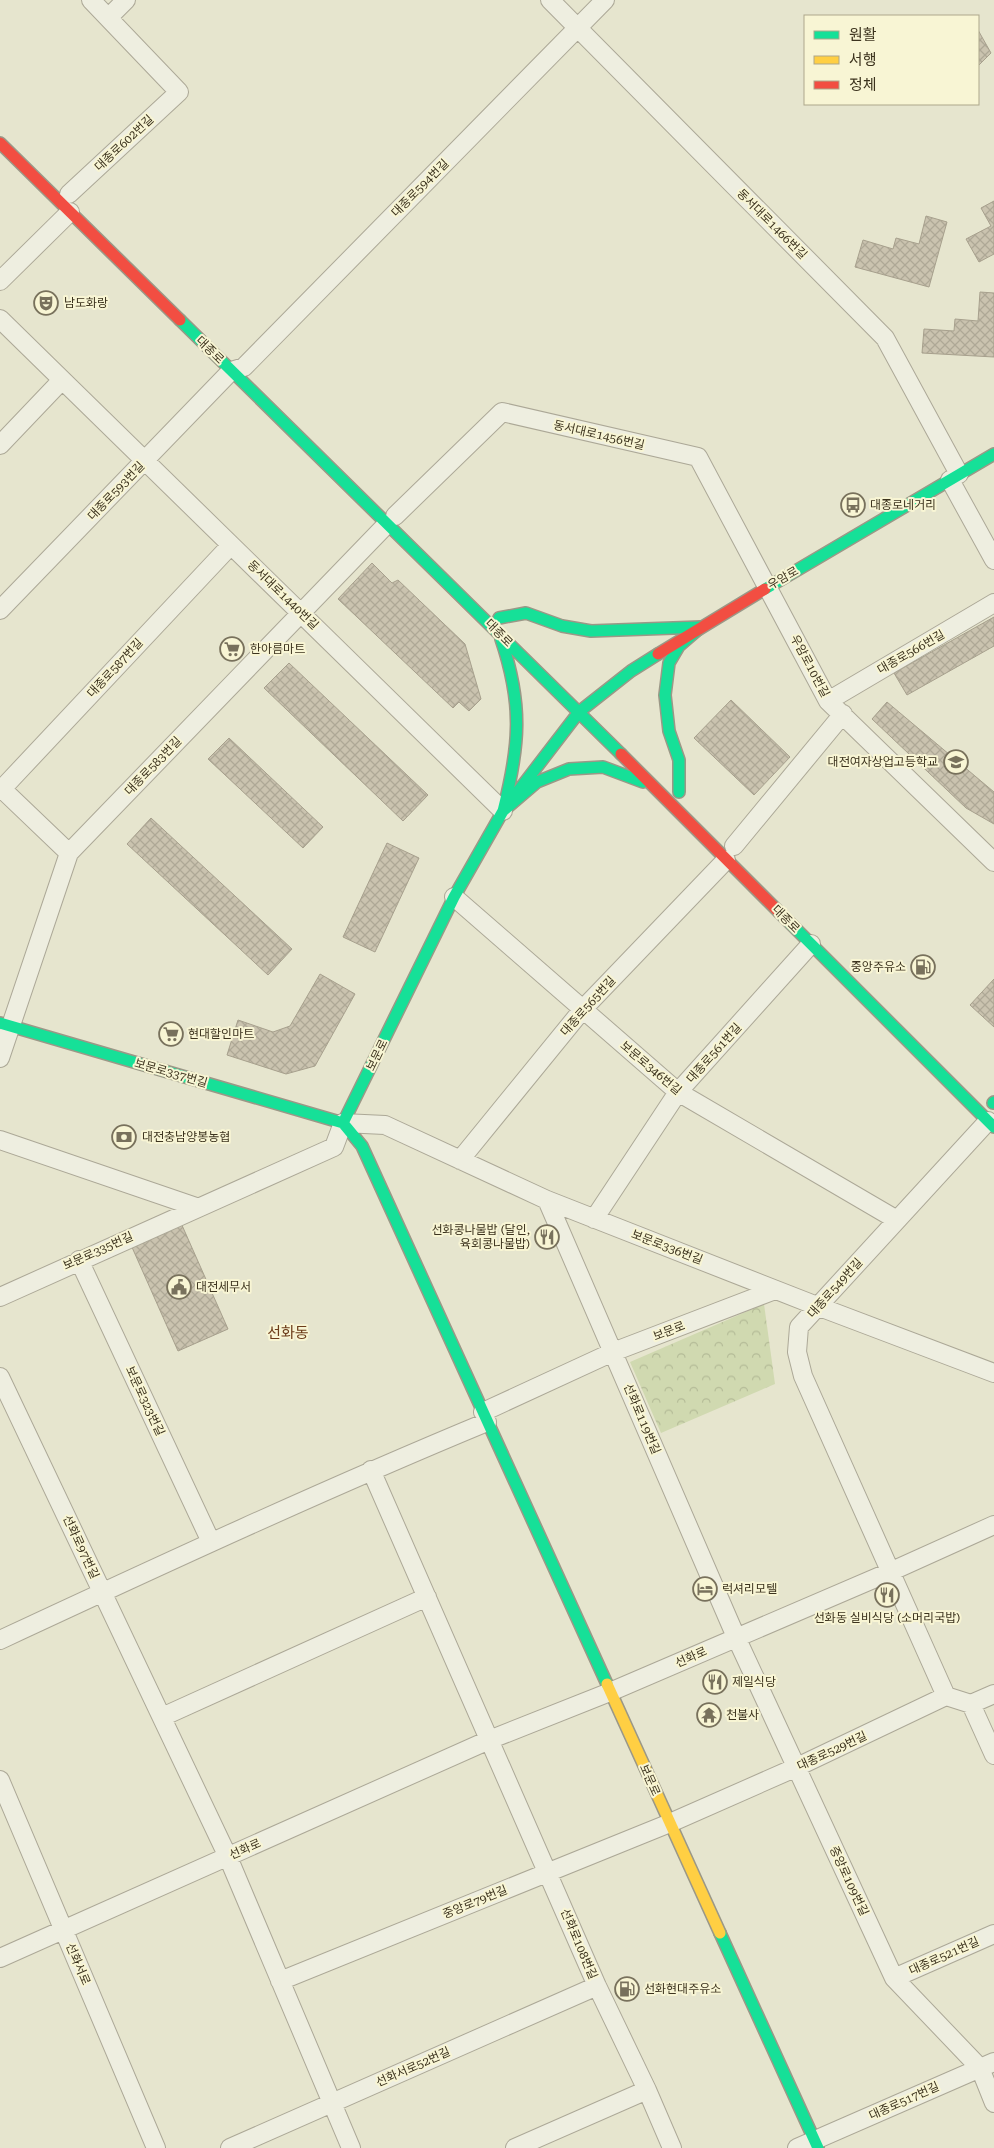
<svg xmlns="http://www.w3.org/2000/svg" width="994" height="2148" viewBox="0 0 994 2148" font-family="'Roboto Serif','Noto Sans KR',serif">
<defs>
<pattern id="park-crowns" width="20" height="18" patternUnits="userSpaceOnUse" patternTransform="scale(1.25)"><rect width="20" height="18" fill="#d0d9b0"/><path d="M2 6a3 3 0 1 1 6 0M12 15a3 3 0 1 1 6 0" fill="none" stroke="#b4bb97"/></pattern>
<pattern id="building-cross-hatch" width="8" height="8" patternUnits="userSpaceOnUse" patternTransform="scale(1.25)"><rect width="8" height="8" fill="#cac3af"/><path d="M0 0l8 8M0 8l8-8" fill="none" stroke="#aea896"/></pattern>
</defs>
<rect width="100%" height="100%" fill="#e6e5ce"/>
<path fill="url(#park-crowns)" d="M764,1304l11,80 -114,49 -31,-71z"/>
<path fill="url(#building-cross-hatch)" stroke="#a7a08d" d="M978,30l13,23 -13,13z
M994,201v53l-15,8 -13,-23 25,-13 -10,-18z
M926,216l21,6 -18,65 -74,-20 8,-27 30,9 3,-11 23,6z
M980,292l14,1v64l-72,-4 2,-24 30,2 1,-12 23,2z
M372,563l20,20 6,-3 67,64 16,55 -12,12 -10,-9 -6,6 -115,-109z
M994,617v29l-87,49 -13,-22z
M289,663l139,132 -25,26 -139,-133z
M731,700l59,57 -36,38 -60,-57z
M887,702l107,90v32l-28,-16 -94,-89z
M229,738l94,89 -20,21 -95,-89z
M151,818l141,131 -24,26 -141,-131z
M387,843l32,15 -44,94 -32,-15z
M320,974l35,20 -40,72 -29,8 -59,-19 11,-35 35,12 17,-6z
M994,979v48l-24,-22z
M181,1223l47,106 -50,22 -47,-106z"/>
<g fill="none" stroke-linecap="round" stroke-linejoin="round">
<g stroke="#aca897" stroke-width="20">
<path id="street" d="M550,0l335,338 74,136
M108,18l18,-18
M69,194l110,-102 -88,-92
M0,281l70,-69
M0,319l503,492
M0,445l62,-65
M950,480l44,80
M395,516l107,-104 196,45 130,244 166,161
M0,610l231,-239 13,-4 361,-367
M828,701l166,-98
M0,787l69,66
M0,791l231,-246
M734,846l109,-132
M454,897l224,195 219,128
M0,1058l69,-205 318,-329
M0,1140l196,67
M460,1160l123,-151 143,-149
M547,1200l189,437 158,341 86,90 14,35
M594,1219l84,-127 133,-148
M79,1260l132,282
M0,1297l334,-150 9,-24 42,2 162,75 270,106 177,67
M0,1377l228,480 123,291
M483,1412l130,-60 162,-62
M371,1470l226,516 50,104 25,58
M0,1640c161,-75 323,-150 487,-218
M946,1696l-143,-320 -6,-24 2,-25 189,-206
M971,1704l23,51
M162,1717l265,-120
M0,1780l156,368
M0,1958l489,-218 121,-48 282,-121 102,-46
M894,1978l100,-44
M280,1981l390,-158 127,-56 149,-71 25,8 23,-10
M230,2148l367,-162
M515,2148l132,-58
M797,2148l197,-86"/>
</g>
<g stroke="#9b9887" stroke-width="14">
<path id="fast" d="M180,320l441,434
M765,589l229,-135
M499,618l27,-5 36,13 29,5 110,-4
M501,639c22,65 19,106 2,172
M679,792v-32l-10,-29 -4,-36 4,-32 10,-17 22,-19
M503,811l34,-29 32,-13 34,-2 40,15
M779,912l215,215
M0,1023l343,100
M993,1103l1,-1
M343,1123l19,23 245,538
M343,1123l111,-226 49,-86 76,-99 52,-41 27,-17
M720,1933l98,215"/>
</g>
<g stroke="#9b9887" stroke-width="14">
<path id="slow" d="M607,1684l113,249"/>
</g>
<g stroke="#9b9887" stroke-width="14">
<path id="jam" d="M0,143l180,177
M658,654l107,-65
M621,754l158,158"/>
</g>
<use href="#street" stroke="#eeeee0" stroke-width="18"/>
<use href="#fast" stroke="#16e098" stroke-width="11"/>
<use href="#slow" stroke="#ffcf43" stroke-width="11"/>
<use href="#jam" stroke="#f24e42" stroke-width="11"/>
</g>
<defs>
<g id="theatre-ring" transform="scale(1.25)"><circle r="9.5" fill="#f8f5d4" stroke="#78715c" stroke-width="1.5"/><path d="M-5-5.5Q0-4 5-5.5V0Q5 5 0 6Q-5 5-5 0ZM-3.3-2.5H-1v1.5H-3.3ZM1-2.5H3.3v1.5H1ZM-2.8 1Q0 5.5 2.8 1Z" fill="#78715c"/></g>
<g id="bus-ring" transform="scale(1.25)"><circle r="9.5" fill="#f8f5d4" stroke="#78715c" stroke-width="1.5"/><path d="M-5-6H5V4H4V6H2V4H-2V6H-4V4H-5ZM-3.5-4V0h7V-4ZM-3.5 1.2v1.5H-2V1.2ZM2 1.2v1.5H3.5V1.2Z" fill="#78715c"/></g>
<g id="supermarket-ring" transform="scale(1.25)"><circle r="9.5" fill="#f8f5d4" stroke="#78715c" stroke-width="1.5"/><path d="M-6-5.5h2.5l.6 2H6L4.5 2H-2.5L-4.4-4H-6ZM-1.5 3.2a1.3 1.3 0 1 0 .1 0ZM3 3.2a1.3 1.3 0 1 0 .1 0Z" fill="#78715c"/></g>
<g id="school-ring" transform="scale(1.25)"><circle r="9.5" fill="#f8f5d4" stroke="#78715c" stroke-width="1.5"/><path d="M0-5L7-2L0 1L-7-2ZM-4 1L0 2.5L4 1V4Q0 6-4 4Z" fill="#78715c"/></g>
<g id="fuel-ring" transform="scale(1.25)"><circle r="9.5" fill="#f8f5d4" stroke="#78715c" stroke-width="1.5"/><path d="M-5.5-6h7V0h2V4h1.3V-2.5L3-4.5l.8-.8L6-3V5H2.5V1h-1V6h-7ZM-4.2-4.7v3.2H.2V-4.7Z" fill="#78715c"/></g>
<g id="bank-ring" transform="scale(1.25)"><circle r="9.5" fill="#f8f5d4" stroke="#78715c" stroke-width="1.5"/><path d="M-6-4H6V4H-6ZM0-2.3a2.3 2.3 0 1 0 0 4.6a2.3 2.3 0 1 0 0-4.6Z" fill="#78715c"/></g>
<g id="restaurant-ring" transform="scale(1.25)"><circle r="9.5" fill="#f8f5d4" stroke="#78715c" stroke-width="1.5"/><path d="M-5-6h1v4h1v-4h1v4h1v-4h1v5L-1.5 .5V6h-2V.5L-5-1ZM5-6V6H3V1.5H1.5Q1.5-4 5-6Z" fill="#78715c"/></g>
<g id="civic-ring" transform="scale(1.25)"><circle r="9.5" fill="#f8f5d4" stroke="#78715c" stroke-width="1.5"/><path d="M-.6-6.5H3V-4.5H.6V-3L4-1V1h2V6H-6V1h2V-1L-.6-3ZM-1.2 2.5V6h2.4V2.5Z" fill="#78715c"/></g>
<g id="hotel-ring" transform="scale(1.25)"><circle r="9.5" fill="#f8f5d4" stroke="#78715c" stroke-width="1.5"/><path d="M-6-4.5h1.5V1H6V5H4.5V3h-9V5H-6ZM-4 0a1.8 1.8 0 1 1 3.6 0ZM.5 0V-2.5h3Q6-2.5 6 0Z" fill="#78715c"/></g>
<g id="temple-ring" transform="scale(1.25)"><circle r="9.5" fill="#f8f5d4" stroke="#78715c" stroke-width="1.5"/><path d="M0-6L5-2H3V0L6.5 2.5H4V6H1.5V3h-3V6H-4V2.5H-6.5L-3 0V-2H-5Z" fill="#78715c"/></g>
</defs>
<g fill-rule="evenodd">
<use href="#theatre-ring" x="46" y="303"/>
<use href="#bus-ring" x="853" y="505"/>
<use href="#supermarket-ring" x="232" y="649"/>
<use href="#school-ring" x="956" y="762"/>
<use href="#fuel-ring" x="923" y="967"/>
<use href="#supermarket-ring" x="171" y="1034"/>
<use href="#bank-ring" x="124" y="1137"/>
<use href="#restaurant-ring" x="547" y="1237"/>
<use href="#civic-ring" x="179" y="1287"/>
<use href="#hotel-ring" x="705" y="1589"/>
<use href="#restaurant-ring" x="887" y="1595"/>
<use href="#restaurant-ring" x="715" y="1682"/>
<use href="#temple-ring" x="709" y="1715"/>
<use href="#fuel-ring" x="627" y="1989"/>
</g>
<g text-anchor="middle" stroke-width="4" stroke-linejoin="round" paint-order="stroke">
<g font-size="12" fill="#3c331e" stroke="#f8f5d4">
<text transform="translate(124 143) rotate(-43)" y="4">대종로602번길</text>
<text transform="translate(420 188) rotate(-45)" y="4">대종로594번길</text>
<text transform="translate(772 224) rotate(45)" y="4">동서대로1466번길</text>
<text transform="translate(210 350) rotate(44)" y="4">대종로</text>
<text transform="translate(599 435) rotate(13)" y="4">동서대로1456번길</text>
<text transform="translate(116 491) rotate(-46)" y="4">대종로593번길</text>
<text transform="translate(783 578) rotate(-30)" y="4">우암로</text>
<text transform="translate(283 595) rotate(44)" y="4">동서대로1440번길</text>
<text transform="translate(499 633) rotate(45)" y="4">대종로</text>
<text transform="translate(911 652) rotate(-30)" y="4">대종로566번길</text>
<text transform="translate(810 666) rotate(62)" y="4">우암로10번길</text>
<text transform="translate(115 668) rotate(-47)" y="4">대종로587번길</text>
<text transform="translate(153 766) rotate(-46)" y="4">대종로583번길</text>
<text transform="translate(786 919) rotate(45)" y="4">대종로</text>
<text transform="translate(588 1006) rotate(-48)" y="4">대종로565번길</text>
<text transform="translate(714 1053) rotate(-48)" y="4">대종로561번길</text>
<text transform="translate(377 1055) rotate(-64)" y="4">보문로</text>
<text transform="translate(651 1068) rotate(40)" y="4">보문로346번길</text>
<text transform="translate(171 1073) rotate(16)" y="4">보문로337번길</text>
<text transform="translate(667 1247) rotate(21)" y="4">보문로336번길</text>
<text transform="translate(98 1251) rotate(-24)" y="4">보문로335번길</text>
<text transform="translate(835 1288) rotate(-48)" y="4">대종로549번길</text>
<text transform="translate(669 1331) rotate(-21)" y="4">보문로</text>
<text transform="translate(145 1401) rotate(65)" y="4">보문로323번길</text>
<text transform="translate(642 1419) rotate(67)" y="4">선화로119번길</text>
<text transform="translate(81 1547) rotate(65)" y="4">선화로97번길</text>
<text transform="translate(691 1657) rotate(-24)" y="4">선화로</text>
<text transform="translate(832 1751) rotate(-25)" y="4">대종로529번길</text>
<text transform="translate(650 1780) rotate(66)" y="4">보문로</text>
<text transform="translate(245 1849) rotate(-24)" y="4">선화로</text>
<text transform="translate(849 1881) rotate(65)" y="4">중앙로109번길</text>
<text transform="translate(475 1902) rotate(-22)" y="4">중앙로79번길</text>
<text transform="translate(579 1944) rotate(67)" y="4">선화로108번길</text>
<text transform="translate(944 1956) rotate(-24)" y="4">대종로521번길</text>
<text transform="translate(78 1964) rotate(67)" y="4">선화서로</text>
<text transform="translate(413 2067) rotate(-24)" y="4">선화서로52번길</text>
<text transform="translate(904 2101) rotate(-24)" y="4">대종로517번길</text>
</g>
<g font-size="12" fill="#3c331e" stroke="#f8f5d4" text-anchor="start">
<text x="64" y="307">남도화랑</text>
<text x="870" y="509">대종로네거리</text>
<text x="250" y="653">한아름마트</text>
<text x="938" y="766" text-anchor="end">대전여자상업고등학교</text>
<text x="906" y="971" text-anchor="end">중앙주유소</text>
<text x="188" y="1038">현대할인마트</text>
<text x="142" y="1141">대전충남양봉농협</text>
<text x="530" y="1234" text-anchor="end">선화콩나물밥 (달인,<tspan x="530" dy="14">육회콩나물밥)</tspan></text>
<text x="196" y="1291">대전세무서</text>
<text x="722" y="1593">럭셔리모텔</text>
<text x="887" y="1622" text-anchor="middle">선화동 실비식당 (소머리국밥)</text>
<text x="732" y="1686">제일식당</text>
<text x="726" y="1719">천불사</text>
<text x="644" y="1993">선화현대주유소</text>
</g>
<g font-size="15" fill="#6c3c1a" stroke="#f8f5d4">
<text x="288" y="1338">선화동</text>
</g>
</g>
<rect x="804" y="15" width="175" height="90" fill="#f8f5d4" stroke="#ada78b"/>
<rect x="814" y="31" width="25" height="8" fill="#16e098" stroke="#ada78b"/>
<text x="849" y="40" font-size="15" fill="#3c331e">원활</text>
<rect x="814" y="56" width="25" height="8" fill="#ffcf43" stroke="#ada78b"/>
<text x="849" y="65" font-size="15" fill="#3c331e">서행</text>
<rect x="814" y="81" width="25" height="8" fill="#f24e42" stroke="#ada78b"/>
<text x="849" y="90" font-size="15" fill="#3c331e">정체</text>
</svg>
